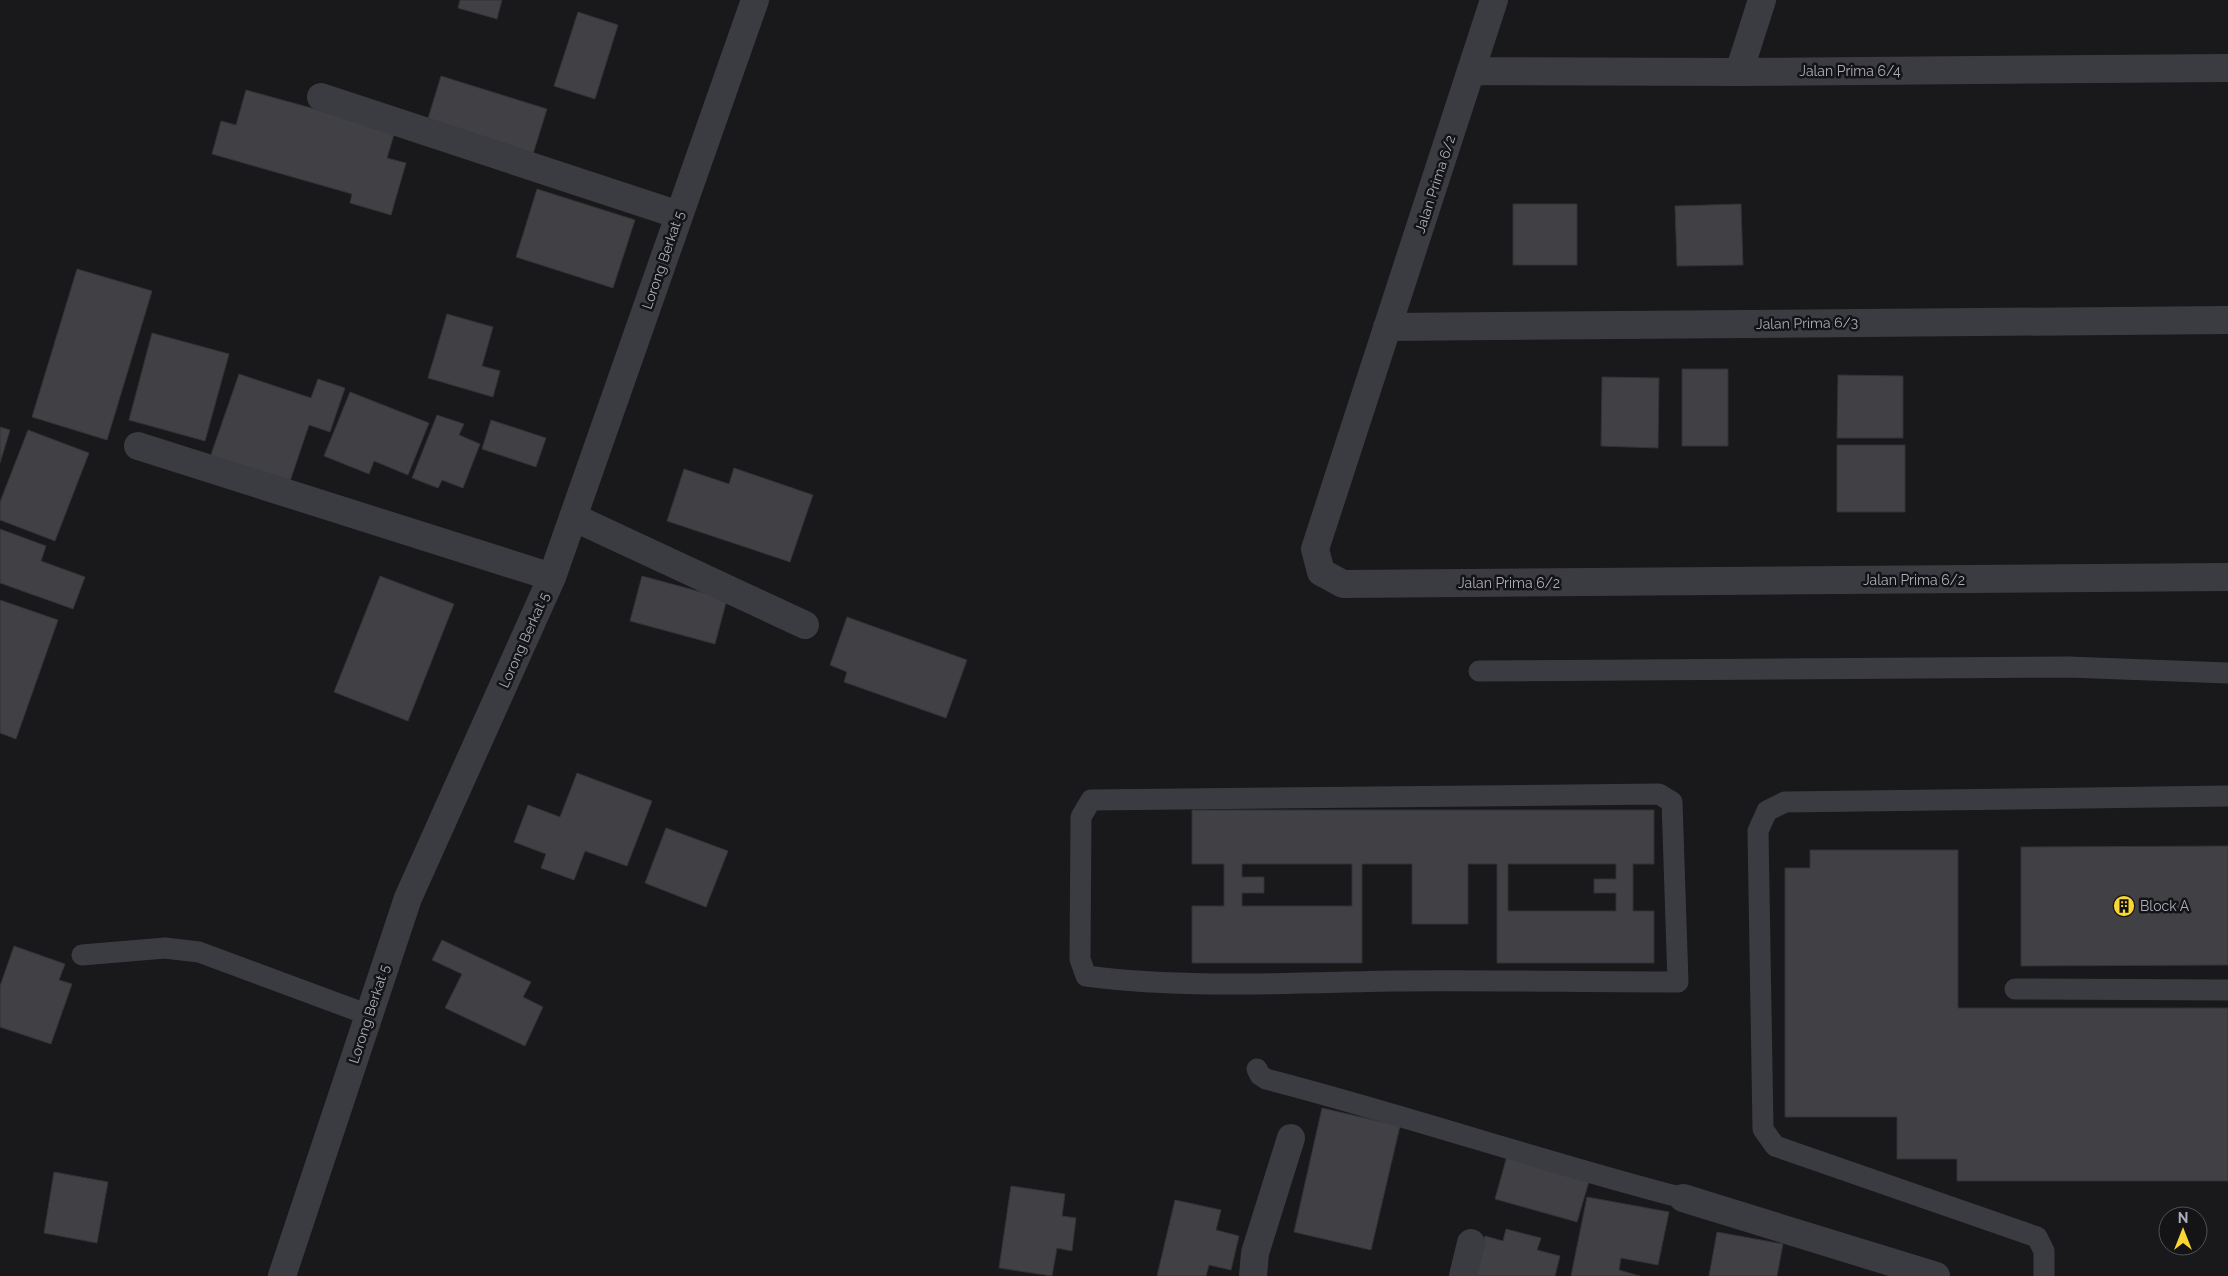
<svg xmlns="http://www.w3.org/2000/svg" width="2228" height="1276" viewBox="0 0 2228 1276" font-family="Raleway,sans-serif">
<rect width="100%" height="100%" fill="#19181b"/>
<path fill="#404045" stroke="#333237" fill-rule="evenodd" d="M460,0h42l-5,19 -39,-11z
M578,12l40,13 -23,74 -41,-13z
M441,76l106,33 -15,48 -106,-32z
M246,90l149,41 -8,27 19,5 -15,52 -41,-12 2,-9 -140,-40 9,-33 15,4z
M537,189l98,31 -22,68 -97,-31z
M1513,204h64v61h-64z
M1741,204l2,61 -66,1 -2,-60z
M77,269l75,22 -45,149 -75,-23z
M447,314l46,13 -11,39 18,5 -7,26 -65,-19z
M152,333l77,21 -24,87 -76,-21z
M1682,369h46v77h-46z
M239,374l72,24 7,-19 27,9 -15,44 -21,-7 -25,74 -79,-27z
M1838,375l65,1v62h-66z
M1602,377l57,1 -1,70 -57,-2z
M350,392l79,31 -21,52 -34,-14 -5,13 -45,-18z
M437,415l27,9 -5,11 21,9 -17,44 -21,-8 -4,8 -26,-10z
M491,420l55,18 -10,29 -54,-18z
M0,427l10,3 -10,33z
M28,430l61,23 -34,88 -55,-21v-18z
M1837,445h68v67h-68z
M734,468l79,27 -23,67 -123,-41 17,-52 45,15z
M0,529l46,17 -5,15 44,16 -12,32 -73,-26z
M380,576l74,28 -46,117 -74,-29z
M642,576l85,23 -12,45 -85,-23z
M0,600l58,20 -42,119 -16,-6z
M847,617l120,43 -21,58 -102,-36 3,-10 -17,-7z
M577,773l75,28 -25,65 -42,-15 -11,29 -33,-12 5,-14 -32,-12 14,-37 32,12z
M1192,810h462v54h-21v47h21v52h-157v-99h-29v60h-56v-60h-50v99h-170v-57h32v-42h-32zM1242,864h110v42h-110v-13h22v-16h-22zM1508,864h108v15h-22v14h22v18h-108z
M666,828l62,23 -22,56 -61,-24z
M2228,846v119l-207,1v-119z
M1810,850h148v158h270v173h-271v-22h-60v-42h-112v-249h25z
M442,940l89,42 -8,15 20,10 -18,39 -80,-38 17,-34 -30,-14z
M14,946l51,18 -6,16 13,4 -21,60 -51,-17v-41z
M1322,1108l78,18 -29,124 -77,-18z
M1507,1156l83,22 -13,44 -82,-23z
M54,1172l54,10 -11,61 -53,-10z
M1011,1186l54,8 -3,22 14,2 -4,33 -15,-3 -5,28 -53,-8z
M1587,1197l82,15 -11,53 -37,-7 -2,12 21,6h-69z
M1175,1200l46,10 -5,20 23,6 -8,34 -22,-5 -3,11h-49z
M1506,1229l35,9 -4,12 23,6 -5,20h-80l10,-40 18,5z
M1717,1232l66,12 -6,32h-68z"/>
<g fill="none" stroke-linecap="round" stroke-linejoin="round">
<path stroke="#3b3b42" stroke-width="21" d="M1479,671l589,-4 160,6
M1659,794l13,8 6,180c-96,0 -191,-2 -287,-1 -102,2 -204,8 -305,-5l-6,-17 1,-142 10,-17z
M82,955l83,-7 34,4 170,63
M2015,989l213,1
M1257,1069l3,6 6,4c140,36 277,83 417,119
M2044,1276v-25l-7,-14 -262,-91 -12,-17 -5,-298 9,-20 18,-9 443,-6"/>
<path stroke="#3b3b42" stroke-width="28" d="M1494,0l-179,549 6,23 22,12 885,-7
M1472,71l267,1 489,-4
M1739,72l23,-72
M321,97l358,118
M1387,327l841,-7
M138,446l414,131
M573,517l232,108
M1683,1198l253,78
M282,1276l126,-378 144,-321 203,-577
M1253,1276l2,-23 36,-115
M1463,1276l8,-33"/>
</g>
<defs>
<g id="building-disc" transform="scale(1.125)"><circle r="9.5" fill="#f8d633" stroke="#141316"/><path d="M-4-6H4V6H1V3H-1V6H-4ZM-2.5-4.3h1.7v1.8h-1.7ZM.8-4.3h1.7v1.8H.8ZM-2.5-1h1.7V.8h-1.7ZM.8-1h1.7V.8H.8Z" fill="#111"/></g>
</defs>
<g fill-rule="evenodd">
<use href="#building-disc" x="2124" y="906"/>
</g>
<g text-anchor="middle" stroke-width="5" stroke-linejoin="round" paint-order="stroke">
<g font-size="14" fill="#aaadbb" stroke="#141316">
<text x="1850" y="76">Jalan Prima 6/4</text>
<text transform="translate(1435 184) rotate(-72)" y="5">Jalan Prima 6/2</text>
<text transform="translate(663 260) rotate(-71)" y="5">Lorong Berkat 5</text>
<text transform="translate(1807 323) rotate(-1)" y="5">Jalan Prima 6/3</text>
<text x="1914" y="585">Jalan Prima 6/2</text>
<text x="1509" y="588">Jalan Prima 6/2</text>
<text transform="translate(524 640) rotate(-66)" y="5">Lorong Berkat 5</text>
<text transform="translate(369 1014) rotate(-72)" y="5">Lorong Berkat 5</text>
</g>
<g font-size="14" fill="#aaadbb" stroke="#141316" text-anchor="start">
<text x="2140" y="911">Block A</text>
</g>
</g>
<g transform="translate(2183 1231)"><circle r="24" fill="#141316" stroke="#505158"/>
<path d="M0-4L9 19L0 12L-9 19Z" fill="#f8d633"/>
<text y="-8" font-size="14" font-weight="bold" text-anchor="middle" fill="#aaadbb">N</text>
</g>
</svg>
